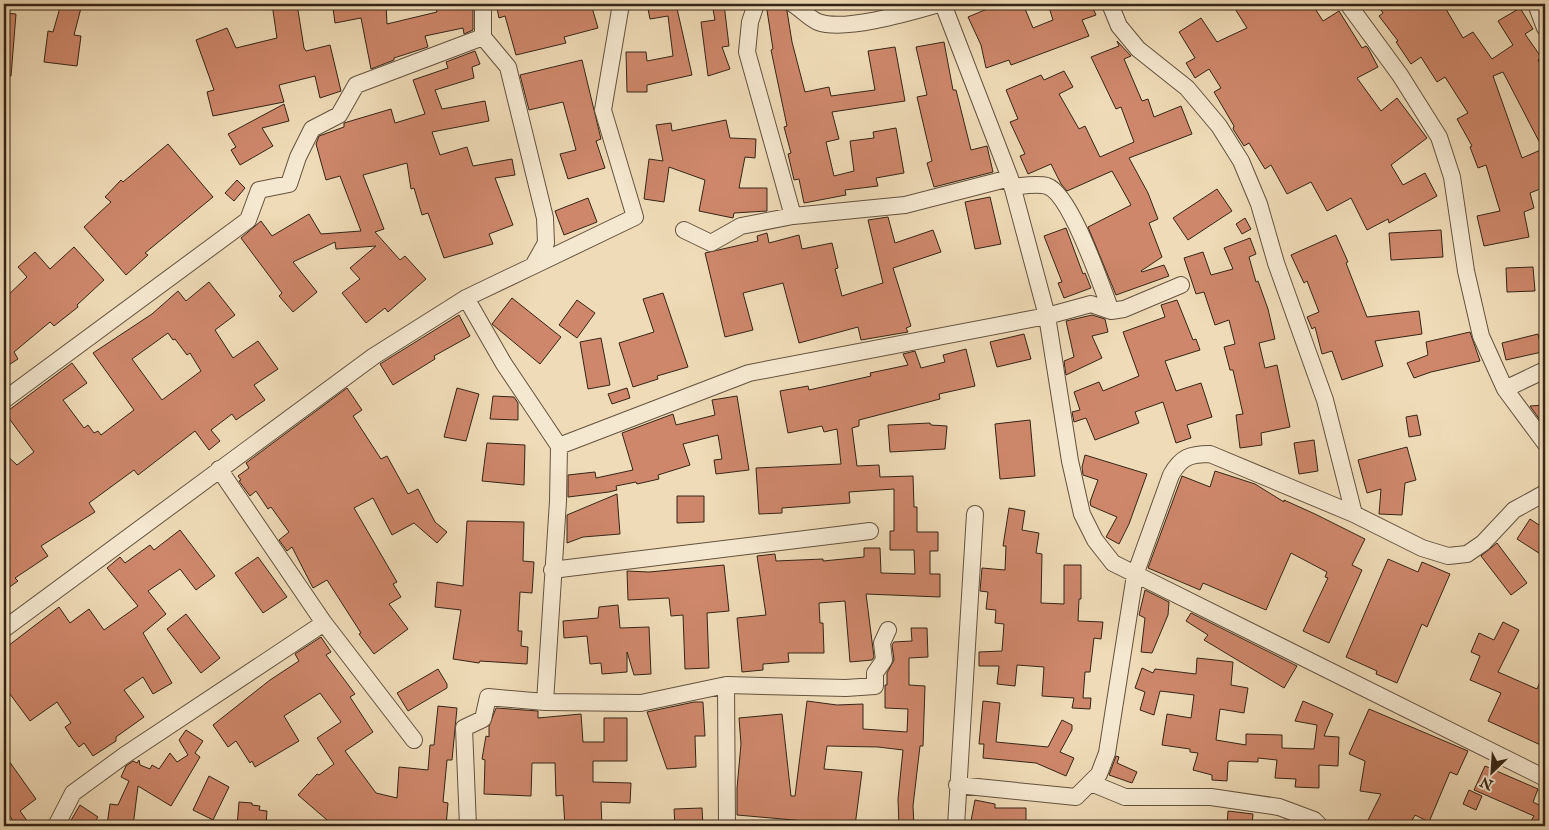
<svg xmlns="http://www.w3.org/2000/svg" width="1549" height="830" viewBox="0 0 1549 830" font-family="'IM FELL English',serif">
<rect width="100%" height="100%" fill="#efdbb7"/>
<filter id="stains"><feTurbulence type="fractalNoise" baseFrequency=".004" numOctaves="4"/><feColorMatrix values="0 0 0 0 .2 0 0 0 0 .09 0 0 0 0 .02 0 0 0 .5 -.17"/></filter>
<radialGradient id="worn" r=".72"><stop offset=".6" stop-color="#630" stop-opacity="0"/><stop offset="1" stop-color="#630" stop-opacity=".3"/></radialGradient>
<path fill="#ce876b" stroke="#352516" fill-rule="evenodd" d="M61,4h21l-8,31 7,1 -4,30 -33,-4 4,-31 5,1z
M272,4h25l7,44 2,3 24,-6 11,46 -21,7 -5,-22 -36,9 5,17 -71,14 -6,-24 7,-2 -18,-50 31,-12 9,20 41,-10z
M357,4h29l1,20 50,-12 -1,-3 7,-1 -1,-4h31v26l-9,4 -1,-6 -38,8 3,11 -34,11v2l-23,9 -10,-51 -26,5 -2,-15z
M496,4h95l7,24 -34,9 2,6 -50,12 -11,-39 -6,2z
M647,4h29l16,71 -45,10v7h-20l-1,-40h20l1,9 26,-5 -5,-40 -18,3z
M712,4h12l5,42 -7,1 8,22 -22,7 -7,-54 14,-2z
M766,4h17l4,7 5,31 13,50 24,-5 2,9 44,-6 -7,-39 27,-4 10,54 -73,11 7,27 -13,3 8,34 20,-5 -4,-30 24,-3 -1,-6 23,-4 8,45 -28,5 2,8 -33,4 1,5 -42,8 -5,-24 -5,1 -6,-26 3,-1 -7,-26 3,-1 -16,-76 2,-1z
M999,4h24l10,24 20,-8 -5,-16h43l5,11 -14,5 7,16 -78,29 -2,-5 -23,8 -5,-23 -13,-28z
M1232,4h80l11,17 16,-10 23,37 4,-2 2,2 10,19 -21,11 24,33 16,-13 30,40 -36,27 12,20 22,-12 12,23 -48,27 -1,-4 -21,11 -16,-32 -24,13 -16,-29 -24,12 -16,-29 -6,4 -16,-26 -5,3 -11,-17 1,-3 -20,-34 7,-4 -12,-19 -14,9 -9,-15 9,-5 -16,-26 22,-14 16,24 30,-14z
M1377,4h66l20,34 10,-6 19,27 21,-14 -15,-24 22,-13 13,21 -8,5 16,23 -3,3 7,13v114l-15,6 4,15 -10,4 5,25 -45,9 -7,-30 23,-5 -14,-46 -8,3 -8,-21 2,-1 -15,-27 11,-6 -23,-36 -8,5 -16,-25 -10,7 -15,-22 2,-1 -19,-25 4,-3zM1503,72l40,77 -21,9 -29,-82z
M4,13l12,1 -5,62h-7z
M1117,41l14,15 -7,3 18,42 6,-2 6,18 27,-11 11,28 -63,24 19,35 10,26 -9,4 13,34 -21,14 1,1 22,-7 5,11 -53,19 -28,-68 43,-22 -19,-34 -45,20 -6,-7 -10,-20 -23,10 -8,-18 5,-2 -15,-32 8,-3 -12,-29 35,-15 3,5 20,-9 9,16 -14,7 20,35 6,-3 15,31 34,-15 -13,-35 -5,2 -25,-52 28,-11z
M944,42l9,48h3l15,60 16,-4 6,26 -59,15 -7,-24 5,-2 -15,-64 10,-2 -11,-48z
M475,51l5,13 -8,3 2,11 -39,12 7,19 43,-8 4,20 -57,11 8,23 27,-8 6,19 39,-7 3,16 -20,3 18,47 -24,9 4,10 -49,14 -16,-45 -6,2 -8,-27 -3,1 -4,-26 -44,12 21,54 -9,3 25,28 5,-4 21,23 -38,33 -3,-4 -19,15 -24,-30 18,-14 -10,-11 26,-22 -40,3 -1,-7 -42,20 24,30 -24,20 -14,-16 3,-3 -41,-55 20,-17 11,15 37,-22 12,20 40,-3 -21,-55 -14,4 -10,-36 3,-8 25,-9v-4l47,-14 4,14 30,-9 -12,-34 35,-12 -2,-6z
M582,60l19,79 -5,2 9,27 -37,11 -8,-25 16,-4 -13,-48 -34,8 -9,-35z
M284,104l5,17 -27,7 11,18 -33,19 -9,-15 5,-3 -8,-13z
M726,120l4,18 26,1 -1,19 -10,-1 -6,31h28v23l-33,2 -1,5 -34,-7 6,-31 -36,-13 -5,35 -20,-3 5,-40 14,2 -7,-36 15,-2 1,8z
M168,144l45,53 -68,56 3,2 -22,20 -42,-48 27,-25 -6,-5 16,-17 2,2z
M237,180l8,8 -11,13 -9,-8z
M1217,189l15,22 -44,29 -15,-22z
M990,197l11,47 -26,5 -10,-47z
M588,198l9,24 -33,13 -9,-24z
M888,217l7,26 38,-13 8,22 -48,16 18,58 -5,2 2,4 -47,8 -3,-13 -59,16 -16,-60 -40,10 10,37 -28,7 -20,-84 53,-12 -1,-5 10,-3 2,10 30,-8 3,14 30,-6 6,25 -3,1 7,27 41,-13 -15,-63z
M1245,218l6,11 -9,5 -6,-10z
M1066,228l17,46 2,-1 6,15 -27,10 -6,-15 4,-1 -18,-46z
M1441,230l2,27 -52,3 -2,-27z
M1336,235l12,27 -2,1 21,54 52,-6 3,23 -47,7 8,25 -41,14 -10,-29 -10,3 -7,-27 -3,2 -5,-12 12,-5 -12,-31 -3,2 -13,-28z
M1250,238l6,16 -7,3 7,25 2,-1 10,28 7,30 -16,4 6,25 12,-3 13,62 -29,6 1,12 -22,3 -4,-33 7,-1 -10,-44h-3l-6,-23 11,-3 -6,-24 -14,5 -11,-33 -8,2 -12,-36 19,-6 8,23 22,-6 -9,-21z
M74,247l30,33 -27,25 1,2 -24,19 -4,-4 -36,30 4,7 -14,9v-69l23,-22 -9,-10 17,-15 15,17z
M1533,267l2,24 -28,1 -1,-24z
M209,282l26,33 -20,15 18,28 25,-17 20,28 -24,16 11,15 -29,20 -4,-6 -21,16 9,11 -11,9 -14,-19 -57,44 -4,-5 -45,33 6,9 -54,34 7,10 -33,22 3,3 -14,10v-138l13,12 17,-13 -29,-39 67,-50 15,20 -24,17 21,28 4,-3 6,8 4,-2 3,4 33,-25 -41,-57 59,-39 26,-23 8,10zM168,333l5,7 2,-1 12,16 3,-2 11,18 -39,29 -30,-41z
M663,293l25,74 -31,9 1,3 -25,8 -14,-44 35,-11 -11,-33z
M512,298l49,39 -21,27 -48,-40z
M577,300l18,13 -18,25 -18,-13z
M1177,300l16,40 3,-1 4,11 -35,11 11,30 25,-8 11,34 -25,8 4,13 -15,5 -13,-41 -28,10 4,11 -44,17 -9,-22 -12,4 -2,-10 8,-2 -6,-18 25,-10 4,9 36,-15 -16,-44 42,-15 -4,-12z
M459,315l11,21 -36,20 1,3 -42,26 -13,-21z
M1092,315l13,4 3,13 -16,4 10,22 -36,17 -2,-14 10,-4 -8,-36z
M1470,332l10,29 -49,11 -17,6 -7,-15 21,-8 -2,-13z
M1024,334l7,25 -34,8 -7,-25z
M1538,334l4,18 -36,8 -4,-17z
M601,338l9,47 -22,4 -8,-47z
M966,349l9,37 -36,8 1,5 -81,21v6l-7,2 5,38 22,-1 1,12 33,-1 1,31h3v25h21v19h-8v23h10v23l-74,-3 8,63 -2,3 -22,2 -5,-61 -26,2 1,20h3l1,30h-36l1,9 -26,2v6l-21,2 -5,-54 29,-3 -9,-59 18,-2 1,7 47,-2v2l41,-4v-9h16l1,25 34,1 -1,-24h-24v-19h4v-42l-45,3 1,11 -68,5v5l-23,1 -3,-46 85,-4 -4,-35 -13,3 -2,-6 -34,7 -8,-42 28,-5 1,4 62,-14 -1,-3 38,-8 -5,-11 12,-3 6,17 24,-6 -2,-7z
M347,388l15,22 -9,6 28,43 6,-3 21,38 10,-5 17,33 12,10 -10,11 -23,-20 -22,12 -19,-37 -19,10 43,74 -4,2 8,13 -12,7 19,25 -34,25 -15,-20 2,-1 -34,-53 -14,8 -21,-41 -5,4 -8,-11 10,-8 -18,-25 -3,2 -12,-18 -6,5 -11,-15 2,-1 -3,-4 11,-8 -3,-5z
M457,388l22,6 -13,47 -22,-4z
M627,388l3,10 -18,6 -4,-10z
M493,396l21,1 4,6v17l-28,-1z
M737,396l12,74 -33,4 -2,-14 8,-1 -4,-24 -35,9 7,21 -32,10 1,4 -22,5 -1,-2 -20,4 1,4 -8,2 -41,5v-22l27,-3 1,6 37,-8 -11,-37 51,-19 3,11 39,-10 -3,-15z
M1545,405v22l-15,-21z
M1417,415l4,20 -12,2 -3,-20z
M1030,420l5,56 -35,3 -5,-55z
M930,423l1,2 16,1 -2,23 -55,3 -2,-27z
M1314,440l4,31 -19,3 -5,-31z
M487,443l38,2 -1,40 -42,-4z
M1407,447l9,33 -11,3 -3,32 -23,-1 2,-25 -14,4 -9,-33z
M1085,455l62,19 -18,50 -10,20 -13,-7 11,-20 -26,-11 -1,-4 8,-22 -15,-5 -1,-8z
M1215,471l40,13 29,18v-2l31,14 50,25 -13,26 10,5 -33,73 -26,-12 25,-53 -3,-1 2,-5 -36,-19 -25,57 -63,-27 -3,7 -52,-22 34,-92 28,11z
M617,494l3,40 -37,3 -16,6v-28z
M677,496h27v26l-27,1z
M1009,508l16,3 -3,19 17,3 -3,20 6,1 -1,49 23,1v-39h17v34h-2l-1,22 25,1 -2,17 -7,-1 -4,34h-5l-2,26h8l-1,11 -18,-1 2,-10 -32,-2 2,-29 -27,-2 -2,21 -18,-2 2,-18h-20v-14l23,-1 2,-27 -9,-1 1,-13 -10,-1 2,-17 -8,-1 2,-23 23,2 1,-24h-3z
M1530,519l15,10v28l-28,-18z
M467,521l57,1 -1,39 11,1 -2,31 -12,-1 -2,39h4l-1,15 7,1 -1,17 -47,-3 -1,2 -26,-4 8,-49 -26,-3 2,-25 26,4z
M180,530l35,46 -19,14 -16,-21 -32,22 18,23 -23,19 29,50 -19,11 -10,-17 -19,13 20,27 -28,20v4l-23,15 -9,-13 -5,4 -7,-9 -7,-11 6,-4 -14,-21 -27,19 -26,-35v-37l55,-42 11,16 19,-14 15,21 34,-24 -31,-38 13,-11 5,6 25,-18 4,5z
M1497,543l30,40 -16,12 -30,-39z
M258,557l29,40 -24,16 -28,-40z
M1388,559l30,13 4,-10 28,12 -23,53 -5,-3 -25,59 -21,-9 1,-3 -31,-14z
M724,565l5,46 -22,2 2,55 -24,1 -2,-54 -12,1 -2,-18 -41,2 -1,-29 22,1z
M1145,590l24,12 -1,13 -16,38 -11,-1 4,-34 -6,-3z
M618,605l2,23 29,-1 2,47 -17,1 -7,-23v20l-25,2 -1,-11 -11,1 -3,-28 -23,2 -1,-17 35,-3 1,-11z
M1191,613l106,53 -13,22 -80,-48 4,-5 -22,-14z
M186,614l34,44 -19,15 -34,-44z
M1503,622l16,8 -21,42 39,17 8,-18v76l-57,-26 13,-28 -31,-13 10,-24 -9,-4 8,-19 15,7z
M911,628h16l1,29 -19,1v27l16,1 -2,60h-3l-7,60 1,20h-15l-1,-27 5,-49 -25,-3 -51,-1 -3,23 38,3 -7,54h-50v-5l-68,-6v-27l4,-44 -2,-26 43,-4 9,82h4l12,-95 30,4 26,-1v25l44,3 1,-23 -23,-1v-23h2v-12l7,-13 -2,-15 2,-3 18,-1z
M321,637l10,15 -5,3 29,39 -5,3 23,35 -28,19 31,42 21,5 2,-31 29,3 2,-25h4l4,-39 19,2 -5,52h-5l-4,42 5,1 -2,23 -62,-4v4h-50l-36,-31 19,-21 2,1 15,-11 -17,-26 24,-16 -21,-29 -36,23 15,25 -44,26 -3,-6 -2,2 -14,-22 -8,6 -15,-22 57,-45 29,-19 -4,-7z
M1197,658l36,4 -2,23 17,3 -4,25 -24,-4 -4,31 30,5v-11l36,1v13l32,1 3,-24 -22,-4 8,-20 30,13 -9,22 15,1 -1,29 -19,-1v23l-24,-1 1,-8 -21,-1 2,-18 -19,-2v4l-28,-1 -2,1 -1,19 -15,-1v-5l-19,-5 5,-17 -8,-1v-3l-28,-4 5,-31 24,4 3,-23 -34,-4 -6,24 -14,-5 5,-18 -10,-4 7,-20 11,5 2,-4 41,5z
M438,669l9,15v4l-39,23 -11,-18z
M983,701l17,2 -4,39 52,5 14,-27 10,5v5l-12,22 14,6 -8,18 -30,-13 -53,-5 1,-14h-5z
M694,702h9l2,34h-10l1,31 -29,2 -20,-57z
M496,708l42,3v7l43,-4 2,28h21v-24h23v43h-34v21l38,1 -1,20 -29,-1 1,24h-37l-2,-31 -7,1 -1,-33h-23l-1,33 -47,-2 1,-34 -3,-1 4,-23 3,1v-11z
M1369,709l99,42 -11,24 -7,-3 -21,50 -14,-7 -6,11h-28l-13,-6 13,-26 -21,-3 5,-30 -16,-7z
M186,730l17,11 -8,12 5,4 -29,49 -33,-20 -5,40 -26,-1 3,-21 8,1 11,-24 -8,-4 5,-11 7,-5 4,2 2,-3 1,5 10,4 2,-4 7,4 11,-16 7,9 11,-7 -9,-15z
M4,754l32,45 -16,12 8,11 -6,4h-5l-8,-11 -5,4z
M1116,756l3,1 -2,6 20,9 -5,11 -23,-8z
M1485,766l53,23 -5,13 6,3 6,-12v33h-17l6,-10 -60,-26z
M209,776l20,11 -16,33 -20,-10z
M1469,790l13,6 -6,14 -13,-6z
M975,800l20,4v4h31v18h-56z
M239,802l13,1v2l8,1 -1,4 8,1 -1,15h-29z
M80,805l18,12 -6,9h-15l-7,-4z
M702,808l1,18h-28l-1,-17z
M1228,811l25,3 -1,12h-25z"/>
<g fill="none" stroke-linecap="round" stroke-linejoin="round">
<g stroke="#64523e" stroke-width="18">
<path id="street" d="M756,4l-6,18 -3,30 46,164
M793,4c8,5 17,15 25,18 27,10 93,-10 121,-18
M943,4l67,174 37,138 23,145 12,53 13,26 18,23 432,215
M1110,4l9,22 19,23 49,39 32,38 22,35 18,43 17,59 49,137 29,114
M1348,4l52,71 39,62 13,40 14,94 15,65 24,53 40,54
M1536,4l9,24
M1012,187c10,-1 25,-4 35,-1 24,8 54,99 64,125
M684,230l27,13 30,-17 52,-10 112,-11 105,-27
M533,266l102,-49 -32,-107 18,-106
M466,298l38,66 55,82 -1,55 -13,201
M1505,389l40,-19
M4,400l244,-180 11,-30 30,-6 9,-27 14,-28 27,-14 17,-30 127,-48
M559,446l190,-73 298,-57 44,-12 20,7 13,-2 57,-24
M219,469l105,154 90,117
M552,570l318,-39
M4,629l370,-273 92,-58 67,-32 13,-23 -1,-25 -37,-151 -25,-30v-33
M726,685l1,141
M1091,783l34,14h86l68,10 35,13 6,6
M957,785l119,12 23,-23 8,-21 28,-178 36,-100c10,-18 19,-21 39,-21l144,60 68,34 26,8 19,-2 16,-11 31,-33 31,-17
M56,826l17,-33 52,-38 199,-132
M468,826l-4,-98 19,-9 5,-22 57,5 96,1 85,-18 120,3 29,-2v-13l9,-13 -2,-17 6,-13
M956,826l19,-312"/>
</g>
<use href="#street" stroke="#f5e8d0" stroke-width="16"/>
</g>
<rect width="1549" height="830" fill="none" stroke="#efdbb7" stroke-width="20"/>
<rect x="5" y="5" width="1539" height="820" fill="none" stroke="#352516" stroke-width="2.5"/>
<rect x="10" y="10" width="1529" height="810" fill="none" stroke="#352516"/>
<g transform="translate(1492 772) rotate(205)" stroke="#f5e8d0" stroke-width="4" paint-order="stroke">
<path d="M0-4L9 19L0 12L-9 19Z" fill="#352516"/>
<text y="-8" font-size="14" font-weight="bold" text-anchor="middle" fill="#352516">N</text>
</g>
<rect width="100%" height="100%" filter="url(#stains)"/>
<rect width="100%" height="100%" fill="url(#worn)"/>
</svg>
